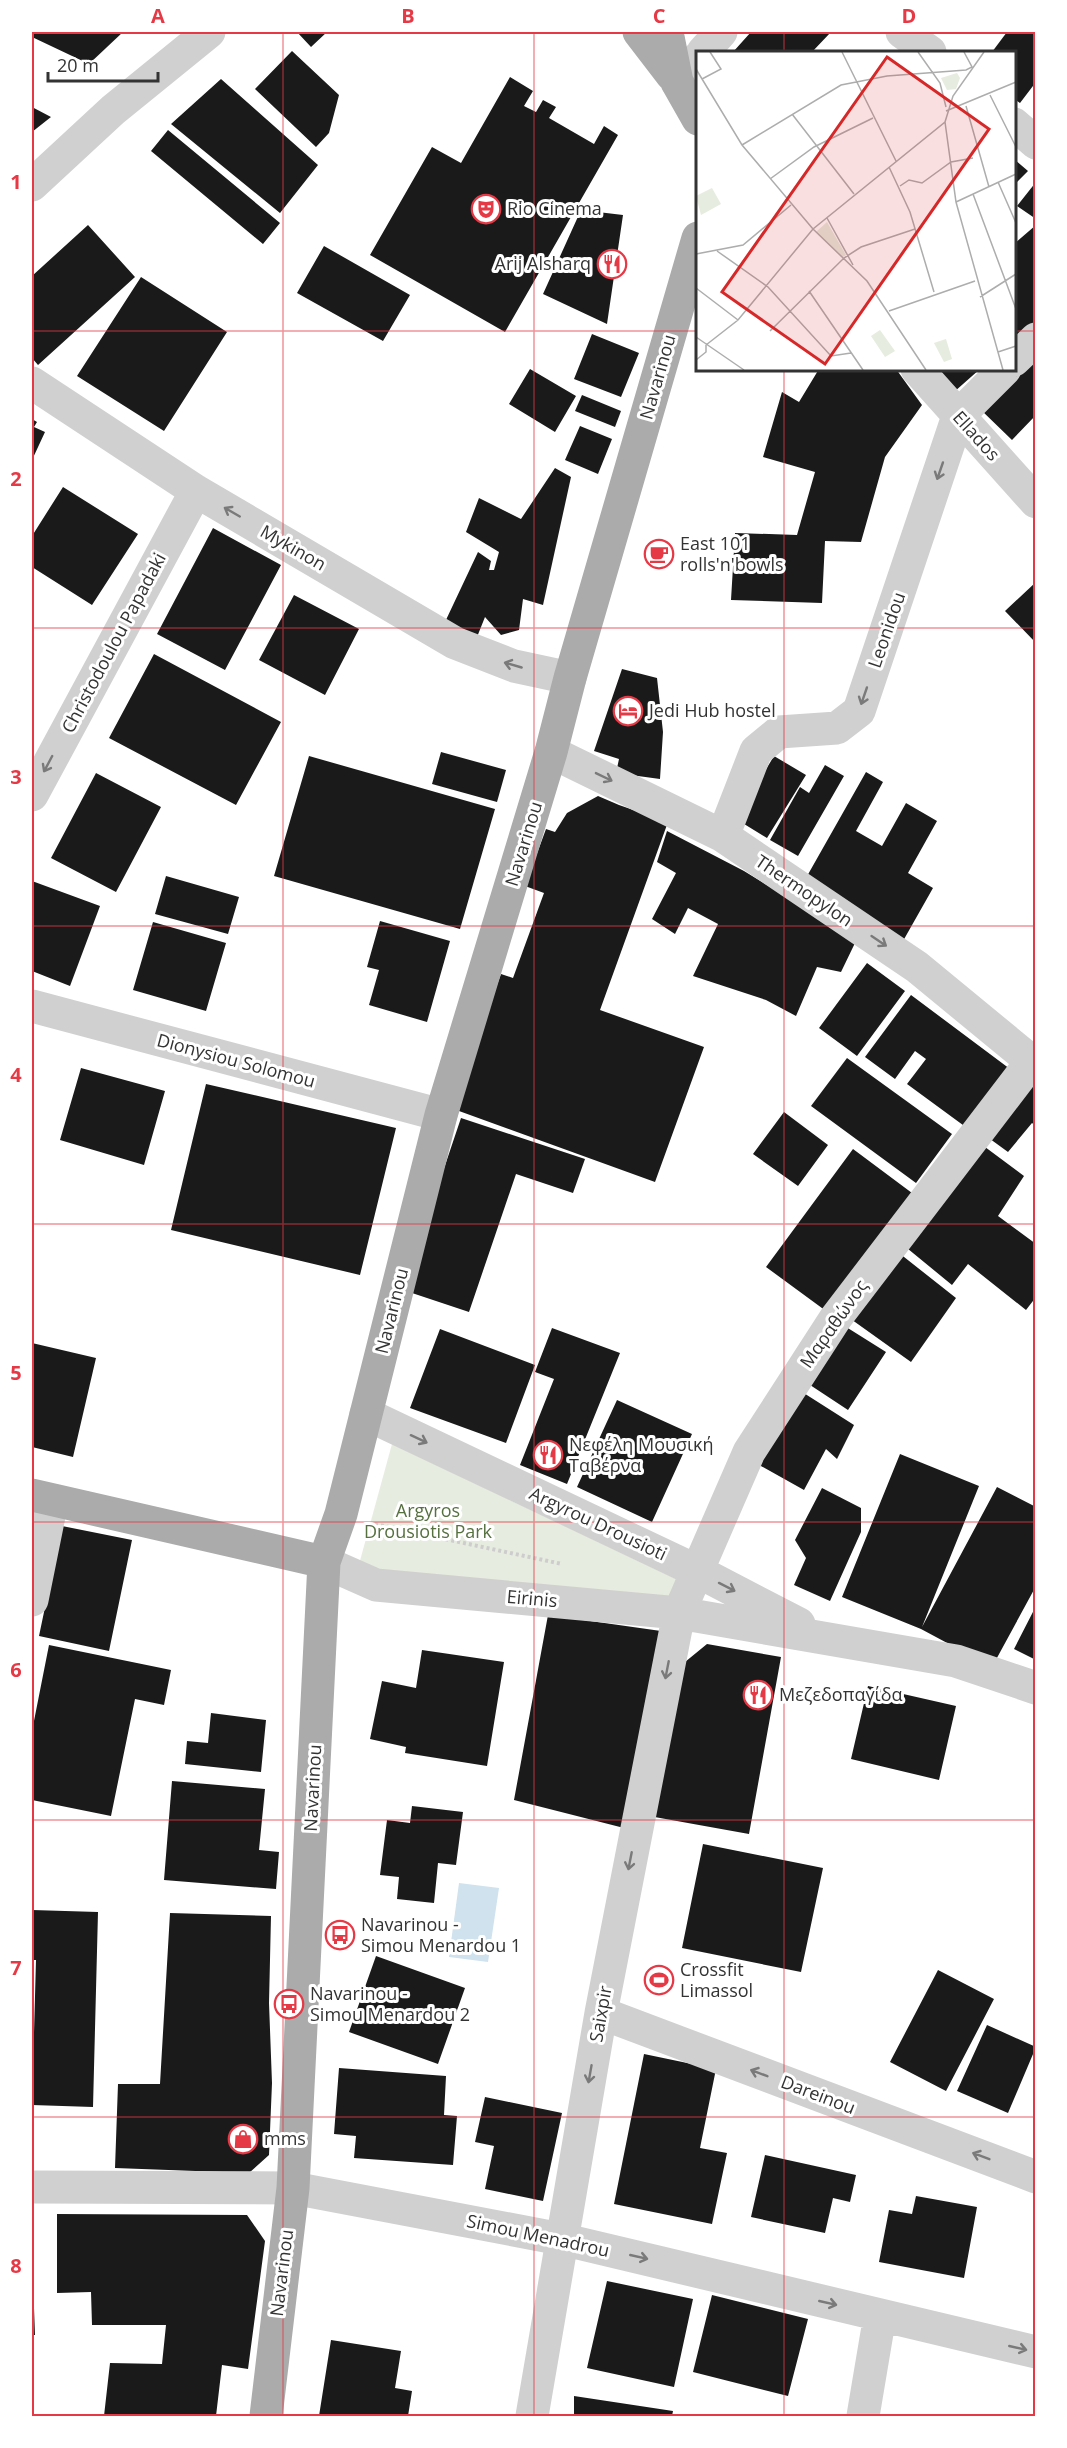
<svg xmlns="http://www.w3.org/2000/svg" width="1067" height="2448" viewBox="0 0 1067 2448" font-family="'Open Sans',sans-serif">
<rect width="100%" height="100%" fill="#fff"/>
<path fill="#e6ecdf" d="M392,1444l286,136 -7,25 -313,-37z"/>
<path fill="#cfe2ee" d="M459,1883l40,5 -11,74 -39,-5z"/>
<path fill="#1a1a1a" d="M32,32h91l-34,32 -57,-27z
M297,32h30l-16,15z
M751,32h80l-19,20h-79z
M1007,32h29v50l-16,21 -6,-4v-47h-22z
M292,51l47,44 -10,38 -13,14 -61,-58z
M510,77l23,14 -9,15 12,6 7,-12 13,7 -7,11 45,26 10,-18 14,9 -113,197 -135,-77 62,-108 29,16z
M221,79l97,86 -38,48 -109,-89z
M32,107l19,10 -19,15z
M168,130l112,93 -17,21 -112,-93z
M1014,159l14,12 -14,14z
M1036,182v37l-19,-13z
M581,210l42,5 -16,109 -64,-30z
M88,225l47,52 -97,88 -6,-7v-82z
M1036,225v97l-22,18v-96z
M324,246l86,49 -27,46 -86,-48z
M141,277l86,55 -63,99 -87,-55z
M592,334l47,19 -18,44 -47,-18z
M1036,352v63l-24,25 -32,-31z
M530,369l46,27 -21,36 -46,-28z
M819,369h77l26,36 -37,52 -24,85 -36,-1 -3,62 -91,-3 4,-67 62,2 18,-63 -52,-15 19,-65 17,10z
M932,369h48l-26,23z
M582,395l39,16 -6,16 -40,-16z
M32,419l5,3 -3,5 11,5 -13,28z
M580,426l32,13 -14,35 -33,-14z
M555,468l16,9 -28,128 -20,-6 -4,31 -18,5 -16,-18 -10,25 -30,-20 33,-70 13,9 -2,9h5l5,-18 -33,-20 13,-34 42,21z
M63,487l75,47 -46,71 -60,-38v-31z
M213,528l68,37 -56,105 -68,-36z
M1036,582v61l-31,-32z
M294,595l65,34 -34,66 -66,-35z
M154,654l127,68 -45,83 -127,-67z
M622,669l35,9 6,54 -3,47 -44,-6 3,-14 -25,-8z
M441,752l65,18 -9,32 -65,-18z
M309,756l186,53 -35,120 -186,-53z
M774,756l32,19 -39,63 -31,-19z
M825,765l19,11 -46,80 -28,-16 30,-53 9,6z
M866,772l17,10 -27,49 26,15 24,-43 31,18 -29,52 25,15 -30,53 -101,-56z
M96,773l65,34 -45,85 -65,-34z
M598,796l21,9 49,17 -68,188 104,37 -49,135 -196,-71 19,-75 23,-62 12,4 31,-85 -19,-7 21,-57 9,3 12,-19z
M667,831l77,40 56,34 55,38 -14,29 -24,-5 -21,49 -30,-16 -73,-24 25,-52 -30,-16 -13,26 -23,-15 24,-46 -19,-11z
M166,876l73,21 -11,37 -73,-20z
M32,881l68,25 -30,80 -38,-15z
M380,921l70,20 -23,81 -58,-17 10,-35 -12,-3z
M153,922l73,21 -20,68 -73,-21z
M867,963l38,28 -48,65 -38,-28z
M911,995l99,74 -43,59 -60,-44 19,-25 -11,-8 -20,28 -30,-22z
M847,1058l105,76 -36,49 -105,-77z
M81,1068l84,23 -21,74 -84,-25z
M1036,1077v49l-4,-3 -24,29 -22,-16z
M206,1084l190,44 -36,147 -189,-45z
M784,1112l44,33 -30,41 -45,-32z
M461,1118l124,41 -12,34 -57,-19 -47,138 -66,-22z
M981,1144l43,32 -26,40 38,28v53l-10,13 -58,-46 -16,21 -50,-41z
M853,1149l59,44 -86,118 -60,-44z
M899,1253l57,45 -45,64 -63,-45z
M843,1325l43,27 -38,58 -44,-29z
M552,1328l68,25 -53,131 -47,-19 34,-86 -19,-7z
M440,1329l95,36 -29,78 -96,-35z
M32,1343l64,15 -23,99 -41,-10z
M799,1390l55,35 -17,34 -11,-10 -22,41 -52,-29z
M617,1400l75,34 -40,88 -75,-35z
M900,1454l79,32 -57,141 75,-140 39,20v79l-44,81 -71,-38 -79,-32z
M822,1488l39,20v24l-31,69 -36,-16 12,-27 -11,-18z
M62,1526l70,14 -23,111 -70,-15z
M1036,1606v54l-22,-11z
M548,1615l113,16 -37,197 -110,-28z
M707,1644l74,13 -32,177 -100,-18 25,-145z
M49,1645l122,25 -7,35 -29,-6 -24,117 -79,-16v-69z
M422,1650l82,12 -17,104 -82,-13 1,-6 -36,-8 12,-58 34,7z
M868,1686l88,20 -17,74 -88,-21z
M211,1713l55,7 -5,52 -76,-8 2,-23 21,2z
M172,1781l93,8 -6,61 20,2 -3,37 -112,-9z
M412,1806l51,6 -7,53 -18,-2 -4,40 -37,-4 2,-22 -19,-2 7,-55 23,3z
M703,1844l120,24 -22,104 -119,-24z
M32,1910l66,2 -5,195 -61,-2 4,-145h-4z
M170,1913l101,3 -2,87 3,80 -3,72 -20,18 -134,-5 3,-84h42z
M376,1956l89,32 -27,76 -89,-32z
M938,1970l56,29 -48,92 -56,-29z
M987,2025l49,22 -28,66 -51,-22z
M644,2054l72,15 -16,79 27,5 -15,71 -98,-20z
M339,2068l107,8 -2,39 13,1 -4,49 -99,-7 2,-22 -22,-2z
M485,2097l77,16 -19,88 -58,-12 9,-43 -19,-4z
M765,2155l91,20 -6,27 -17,-4 -8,35 -74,-16z
M916,2196l61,11 -13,71 -85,-16 10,-52 23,4z
M57,2214l190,1 18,26 -17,128 -26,-4 -6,51h-112l6,-53 52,1 4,-39h-74l-1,-33 -34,1z
M32,2281h1l2,54h-3z
M607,2281l86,18 -19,88 -87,-19z
M712,2295l96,24 -20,77 -95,-24z
M331,2340l70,11 -6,37 17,3 -4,25h-89z
M574,2396l99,15 -1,5h-98z"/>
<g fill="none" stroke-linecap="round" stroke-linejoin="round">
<path stroke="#cdcdcd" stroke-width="4" stroke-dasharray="3 3" stroke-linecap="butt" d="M375,1524l187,40"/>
<path stroke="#d0d0d0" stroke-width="33" d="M902,32l28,20
M703,52l18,-20
M677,82l21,-24
M1014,124l22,19
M32,185l81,-75 96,-78
M1014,360l22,-21
M917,369l119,133
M32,383l164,108 259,152 59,23 56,12
M551,752l172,84 194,131 119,98
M32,795l164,-304
M723,836l33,-85 23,-19 58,-4 22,-17 99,-295 47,-47
M32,1006l409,109
M366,1414l331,157 102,53
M324,1562l52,23 303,28 277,48 80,27
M32,1600l20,-99
M601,2013l435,164
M32,2187l261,1 268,51 475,113
M532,2416l69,-403 78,-400 70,-161 86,-133 197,-258
M863,2416l17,-101"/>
<path stroke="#ababab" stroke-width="33" d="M639,32l33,43
M667,32l10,50 21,37
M32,1495l292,67
M266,2416l27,-228 31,-626 17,-48 100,-399 110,-363 19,-74 128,-440"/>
</g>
<defs><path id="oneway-shaft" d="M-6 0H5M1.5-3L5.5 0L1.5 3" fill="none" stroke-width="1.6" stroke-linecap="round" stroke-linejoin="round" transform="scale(1.5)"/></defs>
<g stroke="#7a7a7a">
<use href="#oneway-shaft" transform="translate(940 471) rotate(109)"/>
<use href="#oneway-shaft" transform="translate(232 512) rotate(-150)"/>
<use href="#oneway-shaft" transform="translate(513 665) rotate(-164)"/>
<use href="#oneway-shaft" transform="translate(864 696) rotate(109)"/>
<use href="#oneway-shaft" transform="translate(48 764) rotate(118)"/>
<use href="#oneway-shaft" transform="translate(604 777) rotate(26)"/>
<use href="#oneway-shaft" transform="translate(879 941) rotate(34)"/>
<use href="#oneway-shaft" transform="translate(419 1439) rotate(25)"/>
<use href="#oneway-shaft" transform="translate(727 1587) rotate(27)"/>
<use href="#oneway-shaft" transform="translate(667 1670) rotate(101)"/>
<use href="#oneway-shaft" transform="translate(630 1861) rotate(101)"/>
<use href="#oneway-shaft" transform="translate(759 2073) rotate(-159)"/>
<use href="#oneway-shaft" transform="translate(590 2074) rotate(100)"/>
<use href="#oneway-shaft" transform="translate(981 2156) rotate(-159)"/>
<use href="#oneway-shaft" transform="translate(639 2257) rotate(13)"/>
<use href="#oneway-shaft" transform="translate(828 2303) rotate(13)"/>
<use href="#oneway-shaft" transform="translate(1018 2348) rotate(13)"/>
</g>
<path fill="none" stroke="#e63946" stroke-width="1.5" stroke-opacity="0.55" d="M283,32v2384M534,32v2384M784,32v20M32,331h666M1014,331h22M784,369v2047M32,628h1004M32,926h1004M32,1224h1004M32,1522h1004M32,1820h1004M32,2117h1004"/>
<defs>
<g id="theatre-ring" transform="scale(1.5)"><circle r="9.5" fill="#fff" stroke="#e63946" stroke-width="1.5"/><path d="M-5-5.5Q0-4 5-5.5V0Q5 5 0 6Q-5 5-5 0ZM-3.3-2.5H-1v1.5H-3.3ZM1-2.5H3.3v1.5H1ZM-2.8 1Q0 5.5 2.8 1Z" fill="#e63946"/></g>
<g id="restaurant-ring" transform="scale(1.5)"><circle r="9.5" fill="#fff" stroke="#e63946" stroke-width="1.5"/><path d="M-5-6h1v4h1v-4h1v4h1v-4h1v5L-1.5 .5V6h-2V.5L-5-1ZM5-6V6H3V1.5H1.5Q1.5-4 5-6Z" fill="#e63946"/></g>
<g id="cafe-ring" transform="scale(1.5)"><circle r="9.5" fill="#fff" stroke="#e63946" stroke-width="1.5"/><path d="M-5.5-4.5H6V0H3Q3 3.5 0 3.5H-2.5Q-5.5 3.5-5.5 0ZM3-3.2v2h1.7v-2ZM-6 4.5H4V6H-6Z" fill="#e63946"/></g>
<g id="hotel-ring" transform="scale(1.5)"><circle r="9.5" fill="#fff" stroke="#e63946" stroke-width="1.5"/><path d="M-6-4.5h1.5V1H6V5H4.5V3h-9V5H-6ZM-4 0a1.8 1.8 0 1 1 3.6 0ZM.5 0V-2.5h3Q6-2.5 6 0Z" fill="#e63946"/></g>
<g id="bus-ring" transform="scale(1.5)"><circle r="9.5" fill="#fff" stroke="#e63946" stroke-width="1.5"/><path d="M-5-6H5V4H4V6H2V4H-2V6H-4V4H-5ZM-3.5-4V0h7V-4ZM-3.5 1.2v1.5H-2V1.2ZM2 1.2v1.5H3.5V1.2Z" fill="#e63946"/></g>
<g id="stadium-ring" transform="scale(1.5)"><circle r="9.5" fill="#fff" stroke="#e63946" stroke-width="1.5"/><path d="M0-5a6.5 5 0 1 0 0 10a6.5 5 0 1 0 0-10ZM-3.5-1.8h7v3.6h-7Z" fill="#e63946"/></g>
<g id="shop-ring" transform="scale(1.5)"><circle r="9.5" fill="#fff" stroke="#e63946" stroke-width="1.5"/><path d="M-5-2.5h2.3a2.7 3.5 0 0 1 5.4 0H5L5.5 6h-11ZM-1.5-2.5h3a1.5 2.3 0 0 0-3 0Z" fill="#e63946"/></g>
</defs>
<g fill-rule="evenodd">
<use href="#theatre-ring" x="486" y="209"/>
<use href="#restaurant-ring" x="612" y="264"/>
<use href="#cafe-ring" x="659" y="554"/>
<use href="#hotel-ring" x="628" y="711"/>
<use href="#restaurant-ring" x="548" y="1455"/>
<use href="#restaurant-ring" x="758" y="1695"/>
<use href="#bus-ring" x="340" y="1935"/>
<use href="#stadium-ring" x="659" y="1980"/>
<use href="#bus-ring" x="289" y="2004"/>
<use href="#shop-ring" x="243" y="2139"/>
</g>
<g text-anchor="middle" stroke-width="6" stroke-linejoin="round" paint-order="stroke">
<g font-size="18" fill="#333" stroke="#fff" text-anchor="start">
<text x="507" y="215">Rio Cinema</text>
<text x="591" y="270" text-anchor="end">Arij Alsharq</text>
<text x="680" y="550">East 101<tspan x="680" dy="21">rolls'n'bowls</tspan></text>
<text x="649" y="717">Jedi Hub hostel</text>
<text x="569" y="1451">Νεφέλη Μουσική<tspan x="569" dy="21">Ταβέρνα</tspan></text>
<text x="779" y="1701">Μεζεδοπαγίδα</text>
<text x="361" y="1931">Navarinou -<tspan x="361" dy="21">Simou Menardou 1</tspan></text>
<text x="680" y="1976">Crossfit<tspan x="680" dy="21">Limassol</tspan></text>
<text x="310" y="2000">Navarinou -<tspan x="310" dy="21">Simou Menardou 2</tspan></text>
<text x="264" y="2145">mms</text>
</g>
<g font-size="18" fill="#333" stroke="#fff">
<text transform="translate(658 377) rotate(-74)" y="6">Navarinou</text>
<text transform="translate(976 436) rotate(48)" y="6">Ellados</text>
<text transform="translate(293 548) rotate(30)" y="6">Mykinon</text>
<text transform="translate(887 630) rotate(-71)" y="6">Leonidou</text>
<text transform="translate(114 643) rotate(-62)" y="6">Christodoulou Papadaki</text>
<text transform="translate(524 844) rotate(-73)" y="6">Navarinou</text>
<text transform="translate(804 891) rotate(34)" y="6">Thermopylon</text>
<text transform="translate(236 1061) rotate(15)" y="6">Dionysiou Solomou</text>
<text transform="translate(392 1311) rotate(-76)" y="6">Navarinou</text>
<text transform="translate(834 1324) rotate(-55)" y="6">Μαραθώνος</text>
<text transform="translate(598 1524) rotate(25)" y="6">Argyrou Drousioti</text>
<text transform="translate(532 1599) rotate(5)" y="6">Eirinis</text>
<text transform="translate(313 1788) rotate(-87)" y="6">Navarinou</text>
<text transform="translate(601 2014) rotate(-80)" y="6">Saixpir</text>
<text transform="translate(818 2095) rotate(21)" y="6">Dareinou</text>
<text transform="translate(538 2236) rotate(12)" y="6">Simou Menadrou</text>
<text transform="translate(282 2273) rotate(-83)" y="6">Navarinou</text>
</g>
<g font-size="18" fill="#56703f" stroke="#fff">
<text x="428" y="1517">Argyros<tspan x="428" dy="21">Drousiotis Park</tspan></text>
</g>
</g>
<g transform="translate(696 51)">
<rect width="320" height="320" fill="#fff"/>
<path d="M261,22l3,5 -4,11 -9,1 -6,-12zM16,137l9,16 -20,11 -5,-19zM131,171l19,33 -3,2 -27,-25zM184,279l15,21 -10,6 -14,-21zM250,288l6,20 -8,3 -10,-19z" fill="#e6ecdf"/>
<path fill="none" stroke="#adadad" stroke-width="1.5" d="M146,1l54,109M222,1l22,31 6,24M0,18l46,76 71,84M6,28l19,-10 -11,-17M294,44l26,52M270,55l23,81M250,60l70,-29M96,63l62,80M249,71l11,80 47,168M46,94l99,-60 46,-9 79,-6 6,-3 -8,-15M193,116l21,45 24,80M74,128l44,-32 59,-29M302,131l18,41M204,135l9,-6 13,3 29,-21 22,-4M277,143l43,115M260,151l60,-28M131,167l26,47M117,178l54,52 59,89M21,200l51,36 63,69 20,-3M0,203l47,-9 48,-40M0,237l42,32M113,240l54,79M284,246l36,-23M193,260l86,-30M74,280l74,-73 17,-11 54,-18M0,286l48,33M10,294l32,-25 75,-91 132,-107 8,-26 31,-44M302,301l18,-6M0,309l10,-8v-7"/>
<path fill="#d62828" fill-opacity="0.15" stroke="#d62828" stroke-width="3" d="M191,6l102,72 -164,235 -103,-72z"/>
<rect width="320" height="320" fill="none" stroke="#333" stroke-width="3"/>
</g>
<rect width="1067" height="2448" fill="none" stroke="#ffffff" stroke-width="66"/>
<path d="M48 72v9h110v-9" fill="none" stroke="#333333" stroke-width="3"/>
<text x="57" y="72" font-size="18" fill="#333333" stroke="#ffffff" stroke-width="4.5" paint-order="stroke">20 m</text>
<rect x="33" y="33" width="1001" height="2382" fill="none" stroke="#e63946" stroke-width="2"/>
<g font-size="20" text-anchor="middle" font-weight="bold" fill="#e63946">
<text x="158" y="23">A</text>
<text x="408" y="23">B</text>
<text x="659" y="23">C</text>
<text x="909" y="23">D</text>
<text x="16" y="189">1</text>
<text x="16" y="486">2</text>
<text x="16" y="784">3</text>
<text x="16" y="1082">4</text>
<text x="16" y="1380">5</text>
<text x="16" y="1677">6</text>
<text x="16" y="1975">7</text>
<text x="16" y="2273">8</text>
</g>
</svg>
